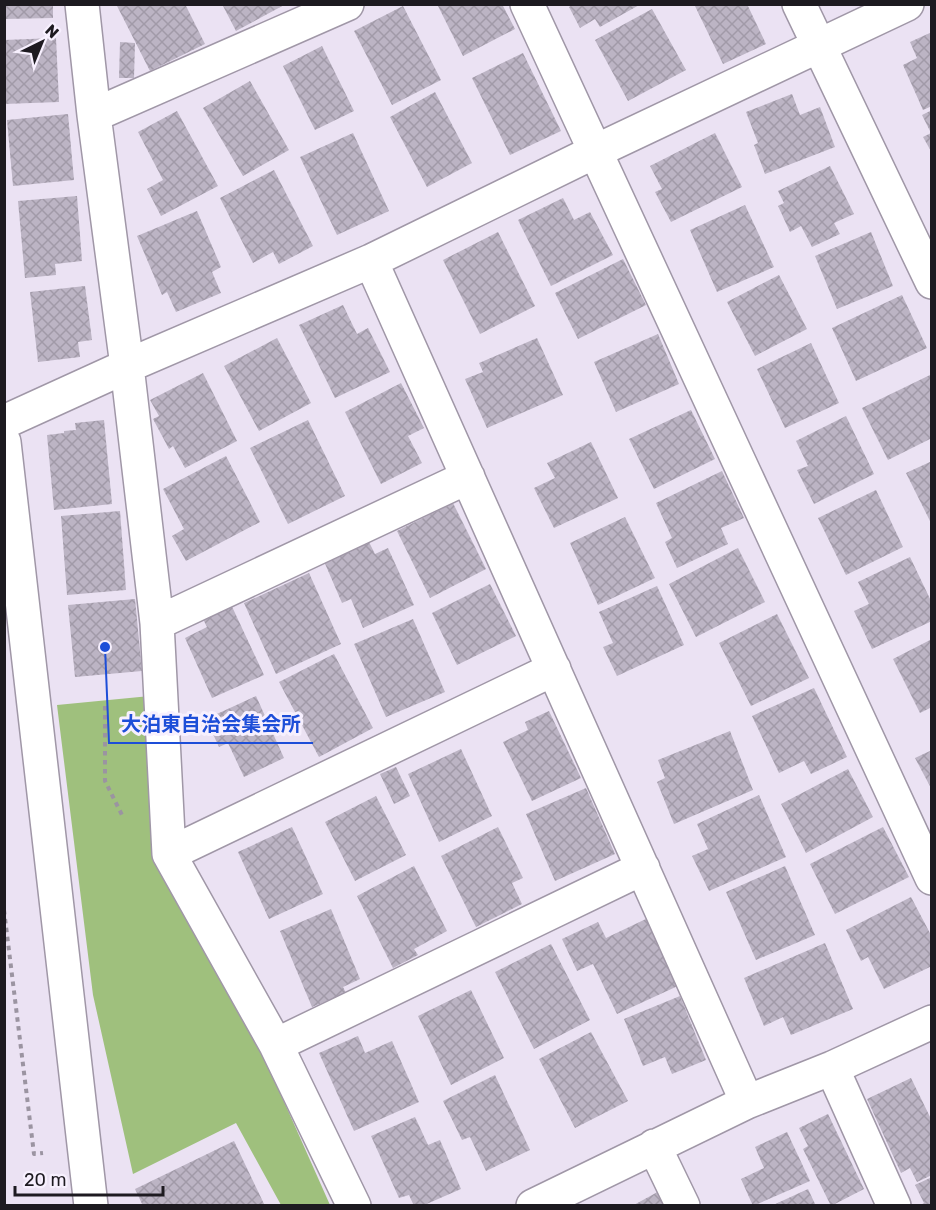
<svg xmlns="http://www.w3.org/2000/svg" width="936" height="1210" viewBox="0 0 936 1210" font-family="Rubik,'Noto Sans JP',sans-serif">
<defs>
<pattern id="building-cross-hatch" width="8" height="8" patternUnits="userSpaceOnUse" patternTransform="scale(1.5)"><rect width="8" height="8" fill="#bcb4c4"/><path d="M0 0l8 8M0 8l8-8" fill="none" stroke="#a19aa8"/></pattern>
</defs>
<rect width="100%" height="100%" fill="#ebe2f3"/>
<path fill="#9fc07d" d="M150,696l11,163 101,193 68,153h-49l-45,-82 -103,51 -40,-179 -36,-290z"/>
<path fill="url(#building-cross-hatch)" d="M4,4h49v14l-49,1z
M116,4h69l20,40 -55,27z
M222,4h64l-50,27z
M437,4h65l13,25 -52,27z
M574,4h67l-41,23 -5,-8 -15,9 -11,-21z
M694,4h53l19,40 -43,20z
M403,6l38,74 -49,25 -38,-74z
M652,9l34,61 -58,31 -33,-61z
M932,32v74l-9,4 -20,-45 14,-7 -7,-16z
M56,38l3,64 -55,2v-64z
M120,42l15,1 -1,35h-15z
M322,46l32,65 -39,19 -32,-64z
M523,53l38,78 -51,24 -38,-77z
M250,81l39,69 -46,26 -40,-68z
M435,92l37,71 -45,24 -37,-70z
M792,94l8,21 20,-8 15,40 -70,27 -11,-29 4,-2 -12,-31z
M932,110v43l-9,-16 8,-4 -9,-18z
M177,111l41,75 -57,30 -14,-27 16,-9 -25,-48z
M68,114l6,66 -61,6 -6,-66z
M353,133l36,78 -52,24 -37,-78z
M715,133l27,54 -71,35 -16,-30 7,-3 -12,-23z
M830,166l24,48 -20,9 6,11 -28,13 -11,-21 -11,6 -12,-26 6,-3 -6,-12z
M274,170l39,76 -34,18 -6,-12 -20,11 -33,-65z
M77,196l5,65 -27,3 1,11 -31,3 -7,-77z
M563,198l11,22 16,-8 23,43 -62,31 -33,-66z
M745,205l29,62 -57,25 -27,-62z
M197,211l24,56 -9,5 9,21 -45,19 -9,-20 -5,3 -25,-59z
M498,232l37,74 -55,28 -37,-74z
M871,232l22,54 -56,23 -22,-53z
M623,259l23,46 -68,34 -23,-46z
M779,275l28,54 -52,27 -28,-54z
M85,286l7,54 -14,2 2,15 -42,5 -8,-70z
M902,295l25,53 -71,33 -24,-53z
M343,305l14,29 11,-6 22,44 -55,26 -36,-73z
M658,334l21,50 -63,28 -22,-50z
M277,338l34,65 -52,28 -35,-65z
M537,338l26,57 -76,33 -22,-49 18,-7 -4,-9z
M811,343l28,60 -54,25 -28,-59z
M203,373l34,68 -52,27 -12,-22 -4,3 -16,-30 6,-3 -9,-16z
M930,375l2,2v61l-44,22 -26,-52z
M401,383l23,45 -16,8 14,27 -41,21 -36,-72z
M691,410l24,49 -61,30 -25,-50z
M846,416l28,58 -60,30 -17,-34 11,-4 -12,-25z
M104,420l8,84 -58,6 -7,-75 17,-2v-2l12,-1 -1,-7z
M308,420l37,76 -57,28 -38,-76z
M591,442l27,56 -64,30 -20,-40 21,-10 -8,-15z
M226,456l34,66 -74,39 -14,-25 12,-7 -21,-40z
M932,461v64l-26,-52z
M722,471l22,47 -23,10 7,16 -51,24 -12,-26 7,-4 -16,-35z
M876,490l27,57 -57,28 -28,-57z
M453,503l33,66 -56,29 -33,-67z
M120,511l6,79 -59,5 -6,-79z
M625,517l30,61 -57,27 -28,-62z
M368,540l7,14 13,-6 26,57 -51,23 -12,-29 -9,4 -19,-44z
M738,548l27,54 -69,35 -27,-53z
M910,557l22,46v18l-60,28 -18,-38 15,-7 -11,-22z
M309,573l32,71 -65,30 -32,-71z
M490,584l26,52 -59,29 -25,-52z
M657,586l27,59 -67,31 -14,-29 10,-4 -14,-31z
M228,598l36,77 -52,23 -27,-60 22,-11 -8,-16z
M135,599l7,72 -67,6 -7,-72z
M777,614l32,64 -58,28 -32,-63z
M413,619l32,73 -59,25 -32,-73z
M932,639v68l-12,6 -27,-54z
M334,654l39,74 -54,29 -40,-75z
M814,688l33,69 -36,17 -7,-13 -25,12 -27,-57z
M256,696l28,62 -40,19 -16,-34 -9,4 -13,-28z
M549,711l32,67 -49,23 -29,-59 25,-12 -3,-8z
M730,731l23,59 -79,34 -17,-42 8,-4 -7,-18z
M461,749l31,67 -53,26 -31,-68z
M932,750v40l-17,-32z
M396,767l14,29 -16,8 -14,-30z
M848,769l25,48 -67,36 -25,-49z
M586,788l29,66 -60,27 -29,-67z
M759,795l27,62 -77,34 -17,-35 16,-7 -11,-25z
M376,796l30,59 -51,26 -30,-59z
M292,827l31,67 -54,25 -31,-67z
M498,827l25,51 -11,5 10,21 -46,23 -35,-71z
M883,827l26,50 -74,37 -25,-50z
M414,866l33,65 -33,18 4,6 -25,13 -36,-72z
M785,866l30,69 -59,25 -30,-68z
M911,897l21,40v29l-48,23 -16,-32 -7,4 -15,-31z
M331,909l29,70 -17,8 3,6 -34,14 -32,-76z
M648,918l32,67 -63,29 -24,-50 -16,7 -15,-32 36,-17 8,16z
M825,943l28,66 -62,26 -8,-18 -19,9 -20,-48z
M551,944l39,76 -56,29 -39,-77z
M471,990l33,68 -53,27 -33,-69z
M680,996l26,64 -34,14 -7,-17 -22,9 -19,-47z
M591,1032l37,69 -53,27 -36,-69z
M358,1036l7,17 27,-12 27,61 -65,29 -35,-78z
M495,1075l35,75 -44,21 -16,-34 -8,3 -19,-39z
M911,1078l21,43v54l-15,7 -7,-14 -9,5 -34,-74z
M828,1114l36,75 -33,17 -28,-57 5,-3 -9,-18z
M415,1117l13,28 12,-5 21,49 -39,17h-8l-5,-11 -10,3 -28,-62z
M787,1132l23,49 -57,25 -12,-27 23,-11 -9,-21z
M234,1141l31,65h-122l-8,-17z
M932,1177v29h-13l5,-3 -9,-18z
M663,1189l8,17h-39z
M808,1189l8,17h-45z"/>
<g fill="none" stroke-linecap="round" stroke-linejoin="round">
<g stroke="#a097a7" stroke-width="36">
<path id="minor" d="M82,4l12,111 33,251 30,257 12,231 107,191 78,161
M527,4l405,874
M799,4l133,278
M94,115l253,-111
M371,261l376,841
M4,422l123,-56 244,-105 223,-109 313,-148
M4,442l87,764
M157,623l311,-146
M169,854l385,-185
M276,1045l367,-177
M832,1068l62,138
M654,1146l29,60
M533,1206l214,-104 85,-34 100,-46"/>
</g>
<path stroke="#9b94a1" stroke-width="4" stroke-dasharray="4.5 4.5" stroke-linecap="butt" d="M105,706v75l18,36
M4,910l30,244 9,-1"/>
<use href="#minor" stroke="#fff" stroke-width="33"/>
</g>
<path fill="none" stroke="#1d4ed8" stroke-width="2" d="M105 647L109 743H313"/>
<circle fill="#1d4ed8" stroke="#f7f0fe" stroke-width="2" cx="105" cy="647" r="6"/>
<g font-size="20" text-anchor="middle" font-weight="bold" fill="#1d4ed8" stroke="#f7f0fe" stroke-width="6" stroke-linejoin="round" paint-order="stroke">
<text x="211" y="731">大泊東自治会集会所</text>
</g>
<rect width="936" height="1210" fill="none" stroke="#1d1a20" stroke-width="12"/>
<g transform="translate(42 42) rotate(43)" stroke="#f7f0fe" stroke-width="4.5" paint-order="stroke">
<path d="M0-4.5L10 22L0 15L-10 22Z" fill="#1d1a20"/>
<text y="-9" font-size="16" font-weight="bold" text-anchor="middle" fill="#1d1a20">N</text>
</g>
<path d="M15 1186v9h148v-9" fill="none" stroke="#1d1a20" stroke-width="3"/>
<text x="24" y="1186" font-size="18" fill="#1d1a20" stroke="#f7f0fe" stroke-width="4.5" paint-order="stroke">20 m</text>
</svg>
